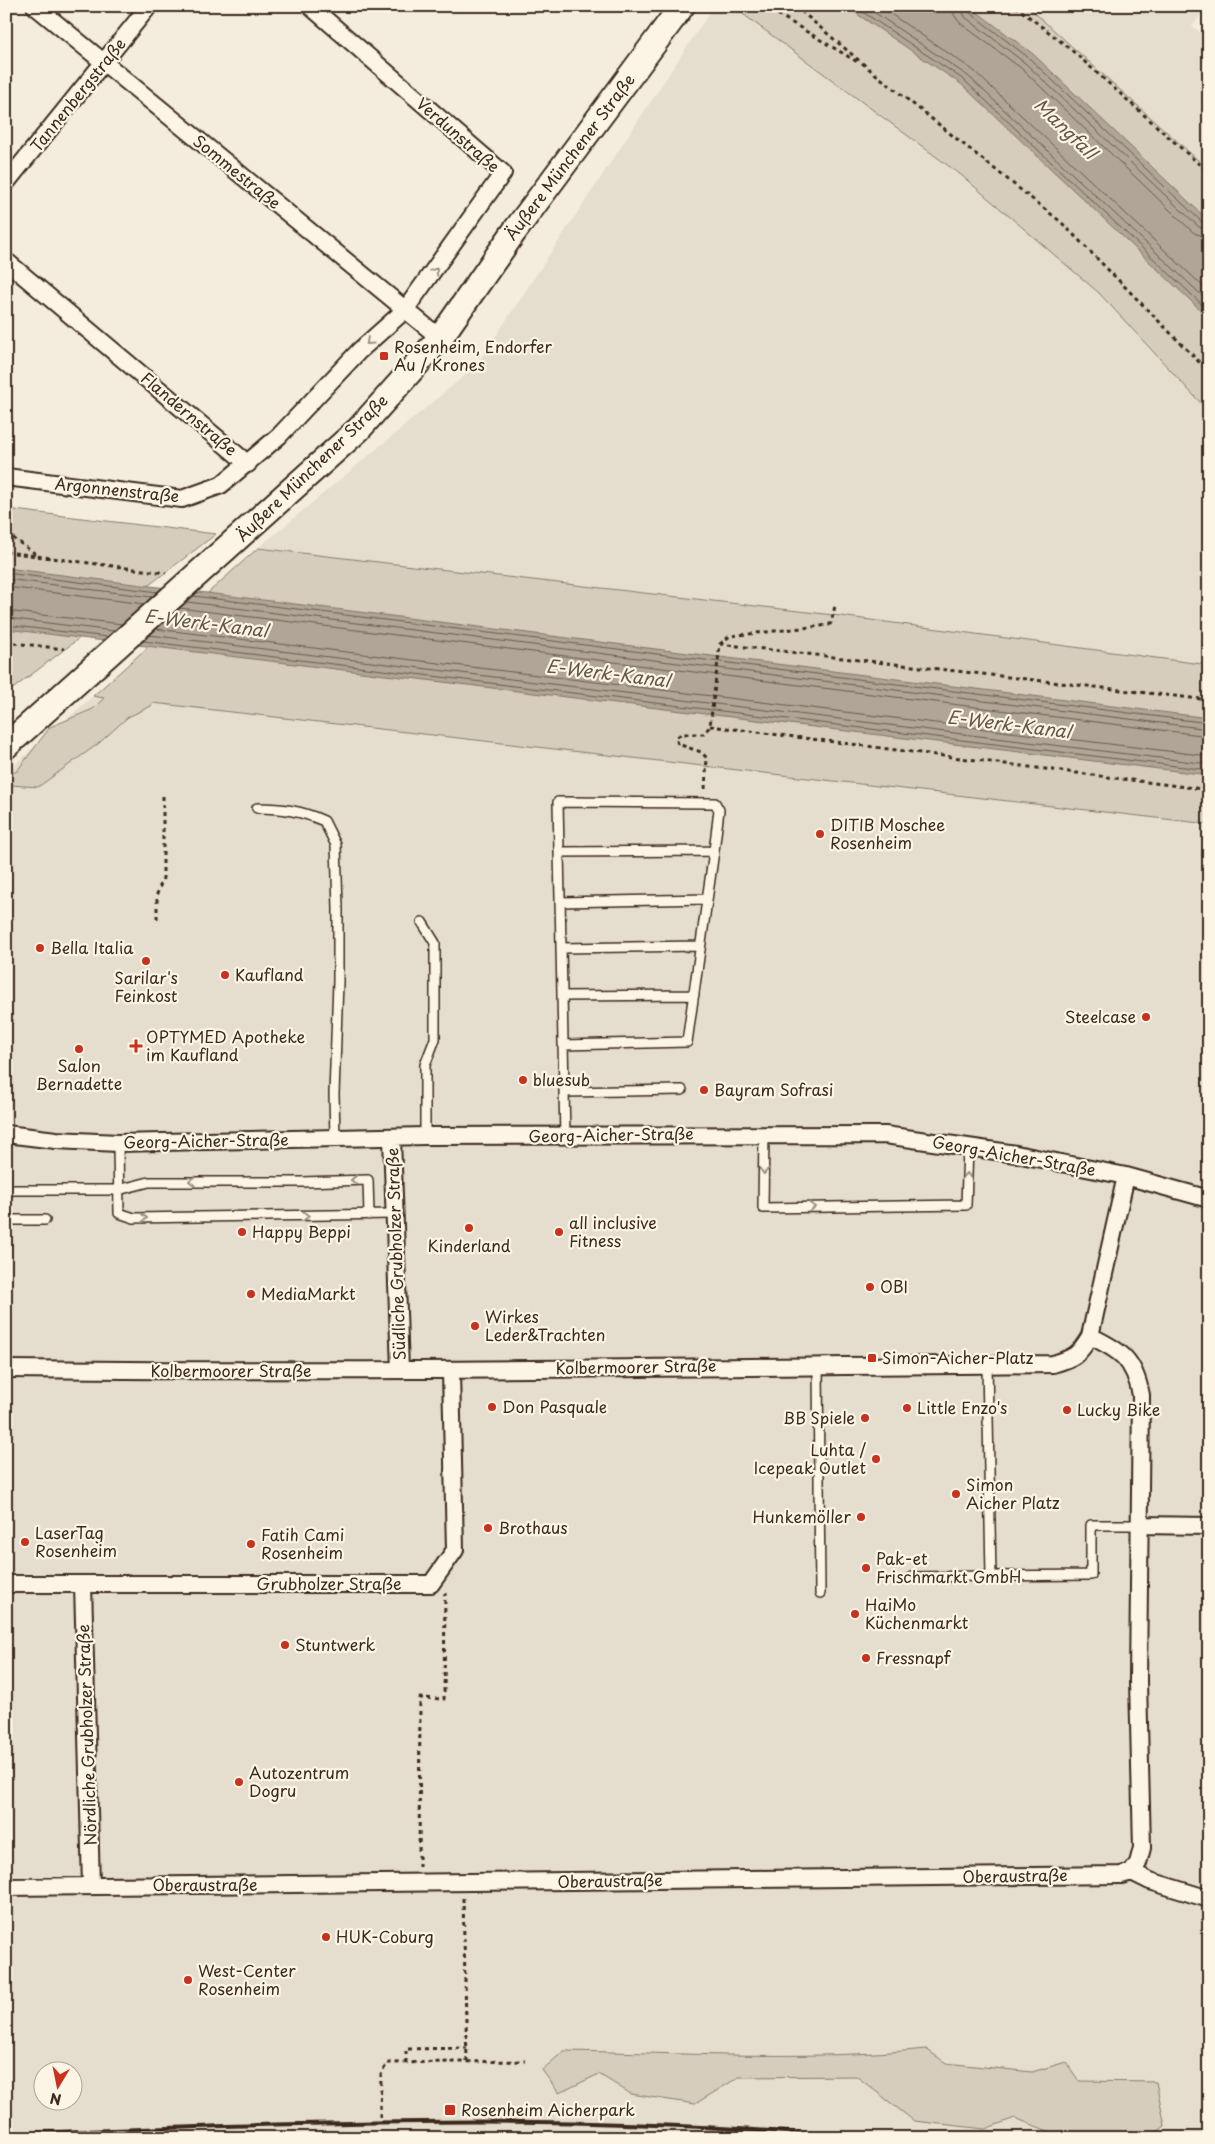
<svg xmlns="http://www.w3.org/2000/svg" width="1215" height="2144" viewBox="0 0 1215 2144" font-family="'Playpen Sans',sans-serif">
<rect width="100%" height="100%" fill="#f4eddd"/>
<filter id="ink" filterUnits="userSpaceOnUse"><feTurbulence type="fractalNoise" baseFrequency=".02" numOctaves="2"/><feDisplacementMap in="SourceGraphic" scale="10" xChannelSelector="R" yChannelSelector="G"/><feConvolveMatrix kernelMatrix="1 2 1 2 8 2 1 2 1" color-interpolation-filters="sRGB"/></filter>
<g filter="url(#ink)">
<path fill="#e5ddce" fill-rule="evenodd" d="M714,6h18l229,169 138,118 110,119v253l-376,-50 -575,-67 218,-182z
M1027,6h182l-17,20 17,13v131z
M93,696l1116,128v1314h-1203v-1366zM42,2072h30v30h-30z"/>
<path fill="#d6cdbd" stroke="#887c6e" d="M732,6h295l182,164v242l-110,-119 -138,-118z
M6,509l210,25 -210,160z
M258,548l575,67 376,50v159l-1056,-121 -2,3 -23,11 -30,27 -60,43 -27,-2 -5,5v-14l11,-5 33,-44 43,-18 11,-11 -11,-2z
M926,2049l20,14 86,9 34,-10 13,19 77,1 9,44 -16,12h-83l-51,-20 -30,11 -71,-8 -58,-45 -117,1 -44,27 -64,-10 -32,-20 -40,19 -17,-23 22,-19c120,2 242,10 362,-2z"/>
<path fill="#b0a596" stroke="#817466" d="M845,6h124l64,48 176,167v97l-248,-234z
M6,568l1203,150v57l-1203,-146z"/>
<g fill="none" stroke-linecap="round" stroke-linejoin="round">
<path stroke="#6a5b4e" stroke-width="1" d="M854,6l110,74 245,231
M865,6l103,70 241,226
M879,6l94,64 236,222
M953,6l1,9 6,8 61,45 173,165 15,5
M960,6l5,11 60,46 174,164 10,4
M967,6l2,6 60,46 174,165 6,1
M6,573l152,19
M6,579l146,18
M6,587l139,17
M193,596l1016,127
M187,602l1022,127
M179,608l1030,128
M6,611l116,13
M6,618l108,13
M6,625l102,12
M156,629l1053,127
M149,635l1060,129
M143,641l1066,129"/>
<g stroke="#3b2a1e" stroke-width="12">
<path id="lane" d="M257,808c25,0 45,3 67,13l12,24 2,63v74l-4,112 1,45
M559,852l155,-1
M560,902l147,-3
M422,922l13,21v96l-10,26v71
M561,948l139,-2
M562,996l132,-1
M563,1045l124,-3 27,-191 5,-41 -4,-7 -157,-1 7,335
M564,1092l118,-2
M764,1134l-1,74 203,-3 2,-58
M118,1143l1,70 15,5 260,-4
M6,1190h112l31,-8h152l67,-2 1,35
M6,1220h39
M818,1365l2,228
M991,1576l100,-1v-50h49
M912,1577l79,-1 -4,-212"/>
</g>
<g stroke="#3b2a1e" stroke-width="20">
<path id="street" d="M35,6l405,332
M6,183l143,-177
M6,261l242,203
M6,477l176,22 39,-14 58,-49 80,-85 46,-41 98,-137 -193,-167
M6,1134l50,6 62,3 307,-7 460,-1 131,19 110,22 83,23
M392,1138l8,232
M1090,1336c32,15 44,24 51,59l-3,286 4,167 -4,15 -6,9
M6,1369c349,4 698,-2 1047,-5 21,-6 26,-9 37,-28l36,-160
M1140,1525l69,1
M6,1584h425l24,-34 -4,-179
M83,1584l8,302
M6,1887l1115,-12 11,-3 18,9 59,18"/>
</g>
<g stroke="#3b2a1e" stroke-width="28">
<path id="secondary" d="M6,746l353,-317 81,-91 74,-106 168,-226"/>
</g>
<path stroke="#3b2a1e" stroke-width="3" stroke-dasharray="4 4" stroke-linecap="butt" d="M764,6l95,57
M795,6l73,62 193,154 148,150
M1015,6l53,41 141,126
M6,533l31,22
M6,552l160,21
M6,642l58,7
M720,644l489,56
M710,726l499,64
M705,789l2,-31 -6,-6 -23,-8 -2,-6 5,-4h23l6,-8 10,-82 10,-8 99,-11 2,-2 4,-17
M157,919v-25l6,-16v-84
M419,1867l1,-169 24,1 1,-106
M463,1898l4,164
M406,2063v-14l61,-1
M380,2117l1,-42 6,-12 138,-2"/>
<use href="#lane" stroke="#fcf5e5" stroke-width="9"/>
<use href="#street" stroke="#fcf5e5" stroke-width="16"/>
<use href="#secondary" stroke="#fcf5e5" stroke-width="24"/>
<path stroke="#3b2a1e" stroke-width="4" d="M6,2134c284,-11 568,-23 851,4"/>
</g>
<defs><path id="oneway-chevron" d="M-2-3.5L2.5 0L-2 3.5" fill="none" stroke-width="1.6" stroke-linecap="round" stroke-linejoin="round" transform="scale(1.25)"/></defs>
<g stroke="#9c9082">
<use href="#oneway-chevron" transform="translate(435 271) rotate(-54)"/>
<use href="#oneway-chevron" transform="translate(369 342) rotate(138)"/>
<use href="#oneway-chevron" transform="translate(764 1171) rotate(91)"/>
<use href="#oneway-chevron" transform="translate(967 1176) rotate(-88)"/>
<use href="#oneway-chevron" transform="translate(354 1180) rotate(178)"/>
<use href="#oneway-chevron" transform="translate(192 1181) rotate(179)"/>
<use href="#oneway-chevron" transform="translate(812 1207) rotate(-1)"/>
<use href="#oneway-chevron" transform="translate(306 1216) rotate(-1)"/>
<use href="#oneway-chevron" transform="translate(144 1218) rotate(-1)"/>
</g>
</g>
<g fill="#c8321e" stroke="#fcf5e5" stroke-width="2">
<rect x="379" y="351" width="10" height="10" rx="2.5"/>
<circle cx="820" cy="834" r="5"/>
<circle cx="40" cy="948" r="5"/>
<circle cx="146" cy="961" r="5"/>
<circle cx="225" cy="975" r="5"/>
<circle cx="1146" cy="1017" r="5"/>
<path d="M133.5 1038.5h5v5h5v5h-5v5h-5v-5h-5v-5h5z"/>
<circle cx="79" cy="1049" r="5"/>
<circle cx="523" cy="1080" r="5"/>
<circle cx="704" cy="1090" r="5"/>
<circle cx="469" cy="1228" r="5"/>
<circle cx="242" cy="1232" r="5"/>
<circle cx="559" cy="1232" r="5"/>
<circle cx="870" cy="1287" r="5"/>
<circle cx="251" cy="1294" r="5"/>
<circle cx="475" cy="1326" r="5"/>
<rect x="867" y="1353" width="10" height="10" rx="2.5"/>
<circle cx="492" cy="1407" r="5"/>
<circle cx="907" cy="1408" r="5"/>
<circle cx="1067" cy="1410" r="5"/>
<circle cx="865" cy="1418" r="5"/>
<circle cx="876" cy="1459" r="5"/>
<circle cx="956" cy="1494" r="5"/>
<circle cx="861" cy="1517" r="5"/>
<circle cx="488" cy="1528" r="5"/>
<circle cx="25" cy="1542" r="5"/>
<circle cx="251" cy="1544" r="5"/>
<circle cx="866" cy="1568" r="5"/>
<circle cx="855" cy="1614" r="5"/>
<circle cx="285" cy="1645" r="5"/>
<circle cx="866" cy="1658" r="5"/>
<circle cx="239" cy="1782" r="5"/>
<circle cx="326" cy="1937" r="5"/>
<circle cx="188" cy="1980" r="5"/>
<rect x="444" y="2104" width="12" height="12" rx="2.5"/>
</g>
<g text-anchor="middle" stroke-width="4.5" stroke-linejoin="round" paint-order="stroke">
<g font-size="16" fill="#3b2a1e" stroke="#fcf5e5">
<text transform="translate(78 95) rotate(-51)" y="6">Tannenbergstraße</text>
<text transform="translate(458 135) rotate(41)" y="6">Verdunstraße</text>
<text transform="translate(570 157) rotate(-53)" y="6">Äußere Münchener Straße</text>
<text transform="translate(237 172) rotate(39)" y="6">Sommestraße</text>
<text transform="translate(189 414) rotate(40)" y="6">Flandernstraße</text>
<text transform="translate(312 468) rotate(-44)" y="6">Äußere Münchener Straße</text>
<text transform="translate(117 490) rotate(6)" y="6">Argonnenstraße</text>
<text transform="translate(611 1135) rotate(-1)" y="6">Georg-Aicher-Straße</text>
<text transform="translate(206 1141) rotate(-1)" y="6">Georg-Aicher-Straße</text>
<text transform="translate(1014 1156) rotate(10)" y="6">Georg-Aicher-Straße</text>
<text transform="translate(396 1254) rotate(-92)" y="6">Südliche Grubholzer Straße</text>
<text transform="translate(636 1367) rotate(-1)" y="6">Kolbermoorer Straße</text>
<text x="231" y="1377">Kolbermoorer Straße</text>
<text x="329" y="1590">Grubholzer Straße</text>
<text transform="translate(87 1735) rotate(-92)" y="6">Nördliche Grubholzer Straße</text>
<text transform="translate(1015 1876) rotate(-1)" y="6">Oberaustraße</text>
<text transform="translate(610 1881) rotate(-1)" y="6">Oberaustraße</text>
<text x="205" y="1891">Oberaustraße</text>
</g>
<g font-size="16" fill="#3b2a1e" stroke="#fcf5e5" text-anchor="start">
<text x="394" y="353">Rosenheim, Endorfer<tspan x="394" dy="18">Au / Krones</tspan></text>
<text x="830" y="831">DITIB Moschee<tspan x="830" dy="18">Rosenheim</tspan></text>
<text x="50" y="954">Bella Italia</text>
<text x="235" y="981">Kaufland</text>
<text x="146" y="984" text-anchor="middle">Sarilar's<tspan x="146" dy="18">Feinkost</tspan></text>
<text x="1136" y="1023" text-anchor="end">Steelcase</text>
<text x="146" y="1043">OPTYMED Apotheke<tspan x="146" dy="18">im Kaufland</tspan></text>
<text x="79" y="1072" text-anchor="middle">Salon<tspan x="79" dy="18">Bernadette</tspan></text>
<text x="533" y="1086">bluesub</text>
<text x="714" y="1096">Bayram Sofrasi</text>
<text x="569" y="1229">all inclusive<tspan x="569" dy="18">Fitness</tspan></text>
<text x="252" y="1238">Happy Beppi</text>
<text x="469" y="1252" text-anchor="middle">Kinderland</text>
<text x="880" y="1293">OBI</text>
<text x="261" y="1300">MediaMarkt</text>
<text x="485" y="1323">Wirkes<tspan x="485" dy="18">Leder&amp;Trachten</tspan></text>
<text x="882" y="1364">Simon-Aicher-Platz</text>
<text x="502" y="1413">Don Pasquale</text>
<text x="917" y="1414">Little Enzo's</text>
<text x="1077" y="1416">Lucky Bike</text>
<text x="855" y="1424" text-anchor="end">BB Spiele</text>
<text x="866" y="1456" text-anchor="end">Luhta /<tspan x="866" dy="18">Icepeak Outlet</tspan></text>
<text x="966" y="1491">Simon<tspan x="966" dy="18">Aicher Platz</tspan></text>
<text x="851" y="1523" text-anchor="end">Hunkemöller</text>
<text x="498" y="1534">Brothaus</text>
<text x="35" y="1539">LaserTag<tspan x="35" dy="18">Rosenheim</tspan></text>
<text x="261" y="1541">Fatih Cami<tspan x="261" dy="18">Rosenheim</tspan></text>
<text x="876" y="1565">Pak-et<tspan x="876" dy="18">Frischmarkt GmbH</tspan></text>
<text x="865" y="1611">HaiMo<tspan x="865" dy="18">Küchenmarkt</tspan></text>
<text x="295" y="1651">Stuntwerk</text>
<text x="876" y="1664">Fressnapf</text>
<text x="249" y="1779">Autozentrum<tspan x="249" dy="18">Dogru</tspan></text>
<text x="336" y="1943">HUK-Coburg</text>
<text x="198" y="1977">West-Center<tspan x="198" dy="18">Rosenheim</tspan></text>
<text x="461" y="2116">Rosenheim Aicherpark</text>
</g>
<g font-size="18" font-style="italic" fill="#645548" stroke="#fcf5e5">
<text transform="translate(1065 129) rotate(44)" y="6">Mangfall</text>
<text transform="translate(206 624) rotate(7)" y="6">E-Werk-Kanal</text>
<text transform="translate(608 674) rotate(7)" y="6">E-Werk-Kanal</text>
<text transform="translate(1009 725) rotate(7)" y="6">E-Werk-Kanal</text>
</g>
</g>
<rect width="1215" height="2144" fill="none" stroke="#fcf5e5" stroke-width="25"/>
<rect x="12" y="12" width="1190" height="2119" fill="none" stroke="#3b2a1e" stroke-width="2" filter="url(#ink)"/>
<g transform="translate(58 2086) rotate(190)"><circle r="24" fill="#fcf5e5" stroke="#afa495"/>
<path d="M0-4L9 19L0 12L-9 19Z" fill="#c8321e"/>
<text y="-8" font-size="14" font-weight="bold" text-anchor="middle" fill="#3b2a1e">N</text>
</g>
</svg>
